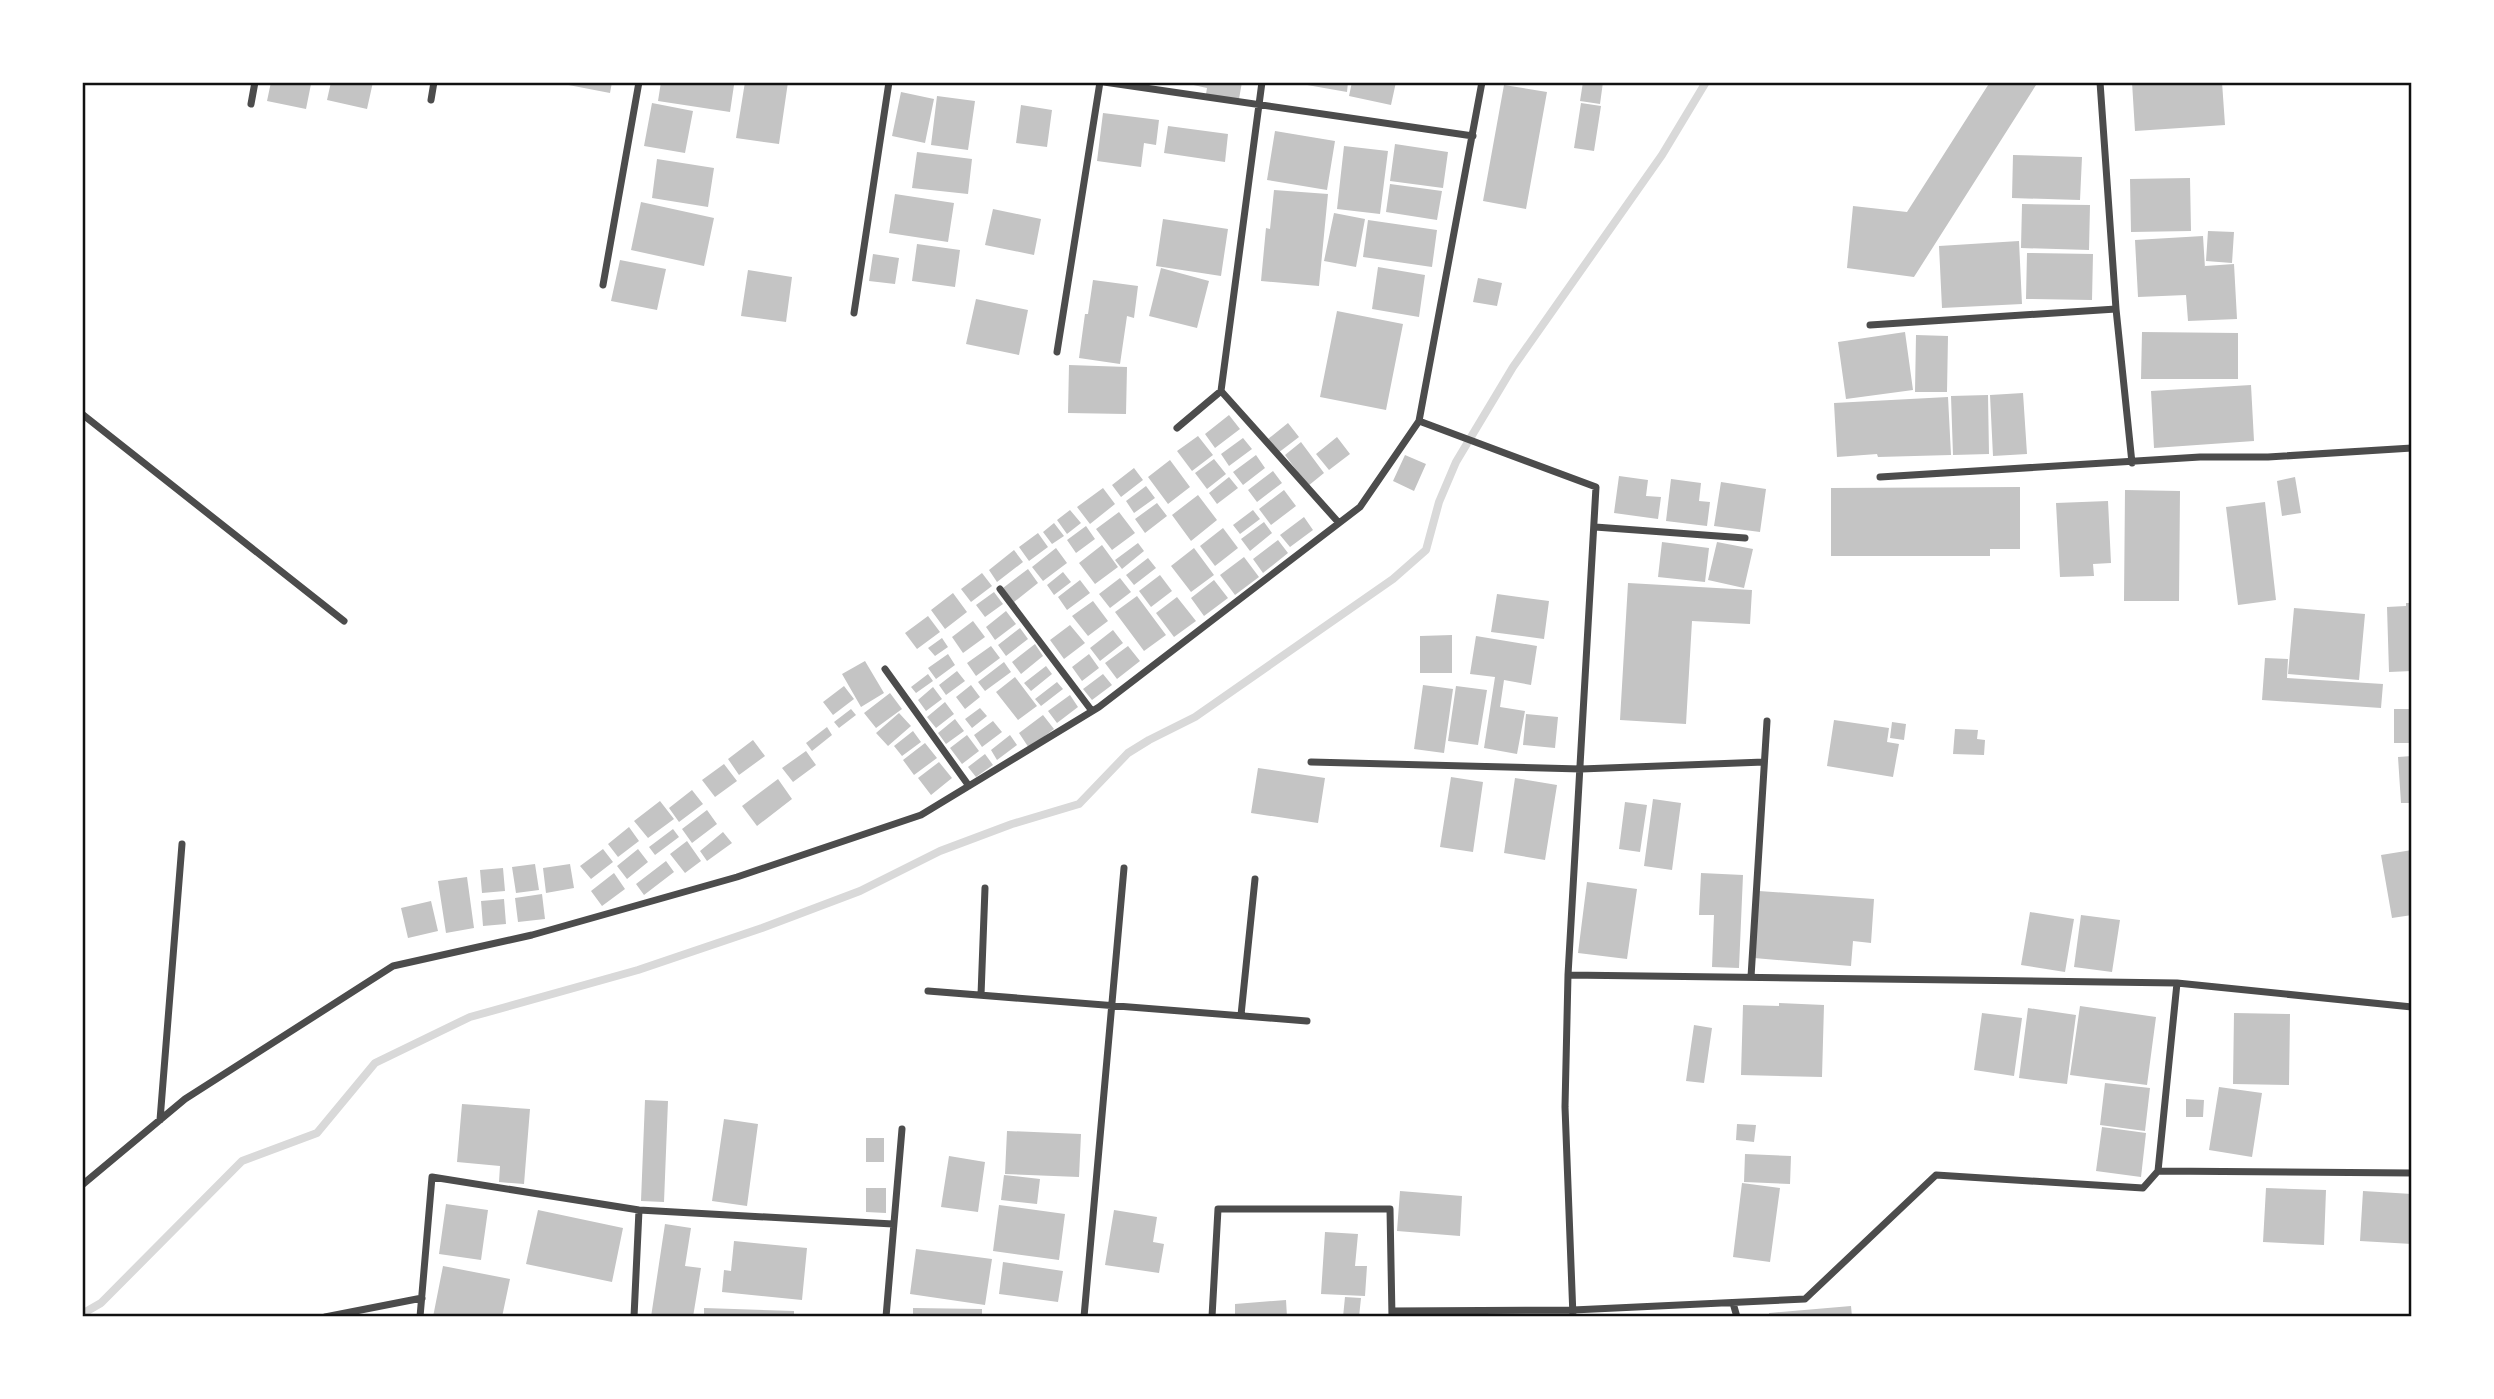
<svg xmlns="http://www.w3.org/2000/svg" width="2494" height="1399" viewBox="0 0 2494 1399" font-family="Figtree,sans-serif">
<rect width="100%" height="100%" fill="#fff"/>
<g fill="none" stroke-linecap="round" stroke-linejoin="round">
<path stroke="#d9d9d9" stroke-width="8" d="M82,1314l19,-11 141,-142 75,-28 58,-70 95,-46 168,-47 124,-42 98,-37 80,-40 72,-27 67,-20 49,-51 21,-13 46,-23 198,-138 33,-29 13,-48 17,-40 57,-95 149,-212 44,-73"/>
</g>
<path fill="#c4c4c4" d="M271,82l40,2 -5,25 -39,-8z
M331,82h42l-6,27 -40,-9z
M553,82h59l-2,11z
M661,82h55l18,3 -4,27 -72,-11z
M745,82h43l-9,62 -43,-6z
M1180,82h62l-3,17 -33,-5 1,-6z
M1290,82h58l-1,10z
M1352,82h44l-5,23 -42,-9z
M1583,82h20l-3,22 -20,-3z
M1990,82h42l4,3 -122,192 -67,-9 6,-62 54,6z
M2132,82h90l3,43 -90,6z
M1504,85l43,7 -21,117 -43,-8z
M901,92l33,7 -9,44 -33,-7z
M937,96l38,5 -7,49 -37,-5z
M652,103l41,8 -8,42 -41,-7z
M1581,103l20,3 -7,45 -20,-3z
M1021,105l31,5 -5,37 -31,-4z
M1103,113l56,7 -3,25 -12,-2 -3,24 -44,-6z
M1168,126l60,8 -3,28 -61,-9z
M1275,131l60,10 -8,49 -60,-10z
M1395,144l53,8 -5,36 -53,-7z
M1344,146l44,5 -8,63 -43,-5z
M917,152l55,7 -4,35 -56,-6z
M2013,155l69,2 -2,43 -68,-2z
M657,159l57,9 -6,39 -56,-9z
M2190,178l1,53 -60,1 -1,-53z
M1390,184l52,7 -5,29 -51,-8z
M1274,190l54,4 -9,92 -58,-5 5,-53 4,1z
M895,194l59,9 -6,39 -59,-9z
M641,202l73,16 -10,48 -73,-16z
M2022,204l68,1 -1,45 -68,-2z
M993,209l48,10 -7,36 -49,-10z
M1334,213l31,6 -9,48 -32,-6z
M1163,219l65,10 -7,47 -65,-10z
M1368,220l69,10 -5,37 -69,-10z
M2208,231l26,1 -2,31 -26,-2z
M2203,236l2,32v-2l29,-2 3,55 -49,2 -2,-26 -48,2 -3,-57z
M2019,241l3,63 -80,4 -3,-62z
M917,244l43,6 -5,37 -43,-6z
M2027,253l66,1 -1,46 -66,-1z
M873,254l26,4 -4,26 -26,-3z
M620,260l46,9 -9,41 -46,-9z
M1378,267l47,8 -6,42 -47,-8z
M1161,268l48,13 -12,47 -48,-12z
M748,270l44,7 -6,45 -45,-6z
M1478,278l24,5 -5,23 -24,-4z
M1093,280l45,6 -4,32 -7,-2 -7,48 -41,-6 6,-44h3z
M976,299l52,11 -9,45 -53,-11z
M1337,311l66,13 -17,86 -66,-13z
M1905,332l8,58 -67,9 -8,-57z
M2142,332l96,1v46h-97z
M1916,335l32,1 -1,56h-32z
M1069,365l58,2 -1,47 -58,-1z
M2251,385l3,56 -100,7 -3,-57z
M2023,393l4,61 -34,2 -3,-61z
M1988,395l1,59 -36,1 -2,-59z
M1948,397l3,58 -73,2 -1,-3 -40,3 -3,-54z
M1229,415l11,14 -25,19 -10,-14z
M1288,423l11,14 -21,16 -10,-14z
M1198,436l15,19 -21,16 -15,-20z
M1337,437l13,17 -21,16 -13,-16z
M1243,438l9,11 -23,17 -8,-12z
M1301,442l23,31 -16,13 -23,-31z
M1256,455l9,13 -22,17 -10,-13z
M1405,455l21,9 -12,27 -21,-10z
M1214,459l12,15 -19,15 -12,-16z
M1170,460l20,27 -22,17 -20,-27z
M1134,468l9,12 -22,17 -9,-12z
M1273,471l9,12 -25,19 -9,-12z
M1619,476l29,4 -2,16 15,1 -3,22 -44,-6z
M1229,477l9,11 -21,16 -8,-11z
M2295,477l6,36 -19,3 -5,-35z
M1671,479l30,4 -2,18 11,1 -3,24 -41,-5z
M1721,482l45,7 -6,43 -46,-6z
M1146,486l9,12 -21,15 -8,-12z
M2020,487v62h-30v7h-159v-68z
M1103,488l12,16 -25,20 -13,-17z
M1284,490l12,16 -25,19 -12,-16z
M2125,490l55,1 -1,110h-55z
M1198,495l19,25 -26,21 -19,-26z
M2108,501l3,62 -18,1 1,12 -34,1 -4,-74z
M2265,502l11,98 -38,5 -12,-98z
M1157,503l10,13 -22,17 -10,-14z
M1070,510l11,13 -14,11 -10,-14z
M1253,510l7,9 -20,15 -7,-9z
M1119,512l16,21 -23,17 -16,-21z
M1304,517l9,13 -23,17 -10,-12z
M1264,522l8,11 -22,18 -9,-12z
M1054,523l10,13 -12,8 -9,-12z
M1086,526l9,13 -19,14 -9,-13z
M1223,528l15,20 -23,18 -15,-20z
M1038,533l10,14 -19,14 -10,-14z
M1278,540l10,13 -25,20 -10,-14z
M1662,542l47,6 -4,34 -47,-5z
M1717,542l36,7 -9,39 -36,-8z
M1138,543l6,8 -22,18 -7,-9z
M1102,545l16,22 -23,17 -16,-21z
M1056,548l11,15 -24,18 -11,-14z
M1194,548l20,27 -23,17 -20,-26z
M1014,550l9,12 -26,20 -8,-12z
M1244,557l15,20 -24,18 -15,-20z
M1148,558l8,10 -22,17 -8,-10z
M1028,569l10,14 -24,19 -11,-14z
M1063,572l8,10 -17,13 -7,-10z
M982,573l10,13 -21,16 -10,-13z
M1160,575l12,16 -21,16 -12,-16z
M1120,578l11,14 -21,16 -11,-14z
M1080,580l10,13 -23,17 -9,-13z
M1214,580l14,18 -24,18 -13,-18z
M1628,583l124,7 -2,34 -58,-3 -6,103 -66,-4z
M994,592l9,12 -18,13 -9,-12z
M953,593l14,19 -22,17 -14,-19z
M1497,594l52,7 -5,38 -53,-7z
M1137,596l29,39 -22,16 -29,-39z
M1177,597l19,24 -22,16 -18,-24z
M1093,601l15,20 -20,15 -16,-20z
M2406,603h6v68l-23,1 -2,-65 19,-1z
M2294,608l71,6 -6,66 -71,-6z
M1006,611l10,13 -21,16 -9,-13z
M928,616l12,16 -23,17 -12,-16z
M973,621l12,16 -22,16 -11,-16z
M1070,625l15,18 -21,16 -14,-19z
M1020,628l8,11 -22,17 -8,-11z
M1113,630l10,13 -23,18 -10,-13z
M1452,635v38h-32v-37z
M1476,636l61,10 -6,39 -27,-5 -4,27 25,4 -8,43 -33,-6 11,-71 -25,-3z
M942,638l6,9 -13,9 -7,-8z
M1035,644l8,12 -22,18 -9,-12z
M991,646l9,12 -24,18 -9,-13z
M1128,646l12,15 -23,18 -12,-16z
M948,654l7,11 -19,14 -8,-11z
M1089,654l10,14 -17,13 -10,-14z
M2265,658l23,1 -1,19 96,6 -2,24 -119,-8z
M865,661l19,32 -23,14 -19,-33z
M1004,662l7,10 -26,19 -7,-9z
M1046,666l6,8 -21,17 -7,-8z
M957,671l8,10 -19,14 -7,-10z
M928,674l5,7 -17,12 -5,-6z
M1103,674l9,11 -20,15 -9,-11z
M1015,677l22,29 -19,14 -22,-28z
M1057,682l6,7 -22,17 -6,-7z
M971,685l9,12 -15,12 -9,-12z
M1423,685l30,4 -9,64 -30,-4z
M844,686l10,13 -21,16 -10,-13z
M1456,686l31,4 -9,55 -30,-4z
M933,687l9,12 -16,12 -8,-11z
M890,693l12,16 -26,19 -12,-15z
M1070,695l8,12 -21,16 -9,-12z
M945,702l9,12 -18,14 -9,-11z
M980,708l7,8 -15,12 -7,-9z
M851,709l5,6 -17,13 -5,-6z
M2394,709h18v34h-18z
M899,713l12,13 -23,20 -12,-13z
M1526,714l32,3 -3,31 -32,-3z
M1043,715l11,14 -25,19 -10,-15z
M955,719l9,12 -18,13 -8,-11z
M1834,720l55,8 -2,14 12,2 -6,33 -66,-11z
M993,721l9,11 -20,15 -8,-12z
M1892,722l14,2 -2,16 -14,-2z
M827,727l5,8 -20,16 -6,-8z
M1955,729l23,1 -1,9 8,1 -1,15 -31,-1z
M913,731l8,11 -19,14 -8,-10z
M967,735l12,16 -17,13 -12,-16z
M1010,735l7,10 -20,15 -6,-10z
M753,740l12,16 -26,19 -11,-16z
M925,743l12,15 -23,17 -11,-15z
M806,751l10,14 -23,17 -11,-14z
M985,754l8,11 -17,12 -8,-10z
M2412,756v47h-11l-3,-46z
M939,762l13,16 -21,17 -13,-17z
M724,764l13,17 -22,16 -13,-17z
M1258,768l67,10 -7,45 -67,-10z
M1451,777l32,5 -10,70 -33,-5z
M1515,778l42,7 -12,75 -41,-7z
M778,779l14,20 -35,27 -15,-20z
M692,790l11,14 -24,18 -10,-14z
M1653,799l28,4 -9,67 -28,-4z
M660,801l14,18 -26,19 -14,-17z
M1625,802l22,3 -7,47 -21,-3z
M707,810l10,14 -25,19 -10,-14z
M629,827l10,14 -21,16 -10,-13z
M673,829l6,8 -24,18 -6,-8z
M723,832l9,11 -25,18 -7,-10z
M687,841l14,20 -16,12 -15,-19z
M603,849l10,13 -22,17 -11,-13z
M638,849l10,13 -21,17 -10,-13z
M2412,850v65l-20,3 -11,-63z
M666,861l8,11 -30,23 -8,-11z
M535,864l4,26 -23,3 -4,-26z
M570,864l4,24 -28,5 -3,-25z
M503,868l2,23 -23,2 -2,-23z
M614,873l11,16 -23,17 -11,-15z
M1701,873l42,2 -4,93 -27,-1 2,-52h-15z
M467,877l7,51 -28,5 -8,-52z
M1587,882l50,7 -10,70 -49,-6z
M1759,891l115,8 -3,44 -18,-2 -2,25 -97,-8z
M542,894l3,25 -27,3 -3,-24z
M504,899l2,25 -23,2 -2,-25z
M431,901l7,30 -30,7 -7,-30z
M2030,912l44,7 -9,53 -44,-7z
M2081,915l39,5 -8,52 -38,-5z
M1779,1003l45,2 -2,72 -81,-2 2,-70 36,1z
M2080,1006l76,11 -9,68 -77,-10z
M2028,1008l48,7 -9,69 -48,-6z
M1982,1013l40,5 -8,58 -40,-6z
M2234,1013l56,1 -1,71 -56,-1z
M1694,1025l18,3 -8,55 -18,-2z
M2105,1083l45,5 -5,43 -45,-6z
M2219,1087l43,6 -10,64 -43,-7z
M2186,1099l18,1 -1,17h-17z
M645,1100l23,1 -4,101 -23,-1z
M462,1104l68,5 -6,75 -25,-2 1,-16 -43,-4z
M724,1119l34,5 -11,82 -35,-5z
M1737,1124l19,1 -2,17 -18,-2z
M2102,1127l44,6 -5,44 -45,-6z
M1007,1131l74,3 -2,43 -74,-3z
M866,1138h18v24h-18z
M1745,1154l46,2 -1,28 -46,-2z
M949,1156l36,6 -7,50 -37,-5z
M1004,1175l36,4 -3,25 -36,-4z
M1742,1183l38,5 -10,74 -37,-5z
M866,1188h20v25l-20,-1z
M2266,1188l60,2 -2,55 -61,-3z
M1400,1191l62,5 -2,40 -63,-5z
M2363,1191l49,3v50l-52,-3z
M446,1204l42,6 -7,50 -42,-6z
M999,1205l66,9 -6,46 -66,-9z
M538,1210l85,18 -11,54 -86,-18z
M1114,1210l43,7 -4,25 11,2 -5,29 -54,-8z
M665,1224l26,4 -6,38 16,2 -8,49h-42z
M1325,1232l33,2 -3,32h12l-2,30 -44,-2z
M734,1241l73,7 -5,52 -80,-8 2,-22 7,1z
M916,1249l76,10 -7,46 -75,-11z
M1003,1262l60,9 -5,31 -59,-8z
M443,1266l67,13 -8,38h-69z
M1345,1297l16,1 -2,19h-16z
M1286,1300l1,17h-52v-13z
M1851,1306l1,11h-83v-4z
M704,1308l90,3v6h-90z
M913,1308l69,1v8h-69z"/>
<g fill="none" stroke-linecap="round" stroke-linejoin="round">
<path stroke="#4c4c4c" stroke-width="7" d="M1104,82l369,54
M2100,82l16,227 16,154
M431,100l3,-18
M251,104l4,-22
M603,285l36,-203
M854,313l35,-231
M1870,325l246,-16
M1057,352l43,-270
M1221,391l41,-309
M82,414l262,207
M1419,421l177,66 -28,488 -3,132 8,210
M1177,428l44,-37 118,132
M1880,477l320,-20h68l144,-9
M1595,527l150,11
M1000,589l92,122
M885,669l84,117
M1311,762l270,7 183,-7
M1568,975l609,8 235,24
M1751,977l16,-256
M2177,983l-19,188 254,2
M928,991l379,30
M981,995l4,-107
M1241,1015l14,-136
M160,1120l22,-276
M82,1185l103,-86 208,-133 139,-31 205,-58 184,-62 178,-108 261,-200 59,-86 63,-339
M1733,1303l4,14
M1392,1311l181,-1 232,-11 131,-124 207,13 15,-17
M325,1317l97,-19
M420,1317l12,-140 207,33 254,14
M634,1317l5,-107
M886,1317l16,-188
M1084,1317l40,-449
M1212,1317l6,-108h172l2,108"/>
</g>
<rect width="2494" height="1399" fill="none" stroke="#ffffff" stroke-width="168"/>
<rect x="84" y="84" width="2326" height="1231" fill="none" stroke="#111" stroke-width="2.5"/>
</svg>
